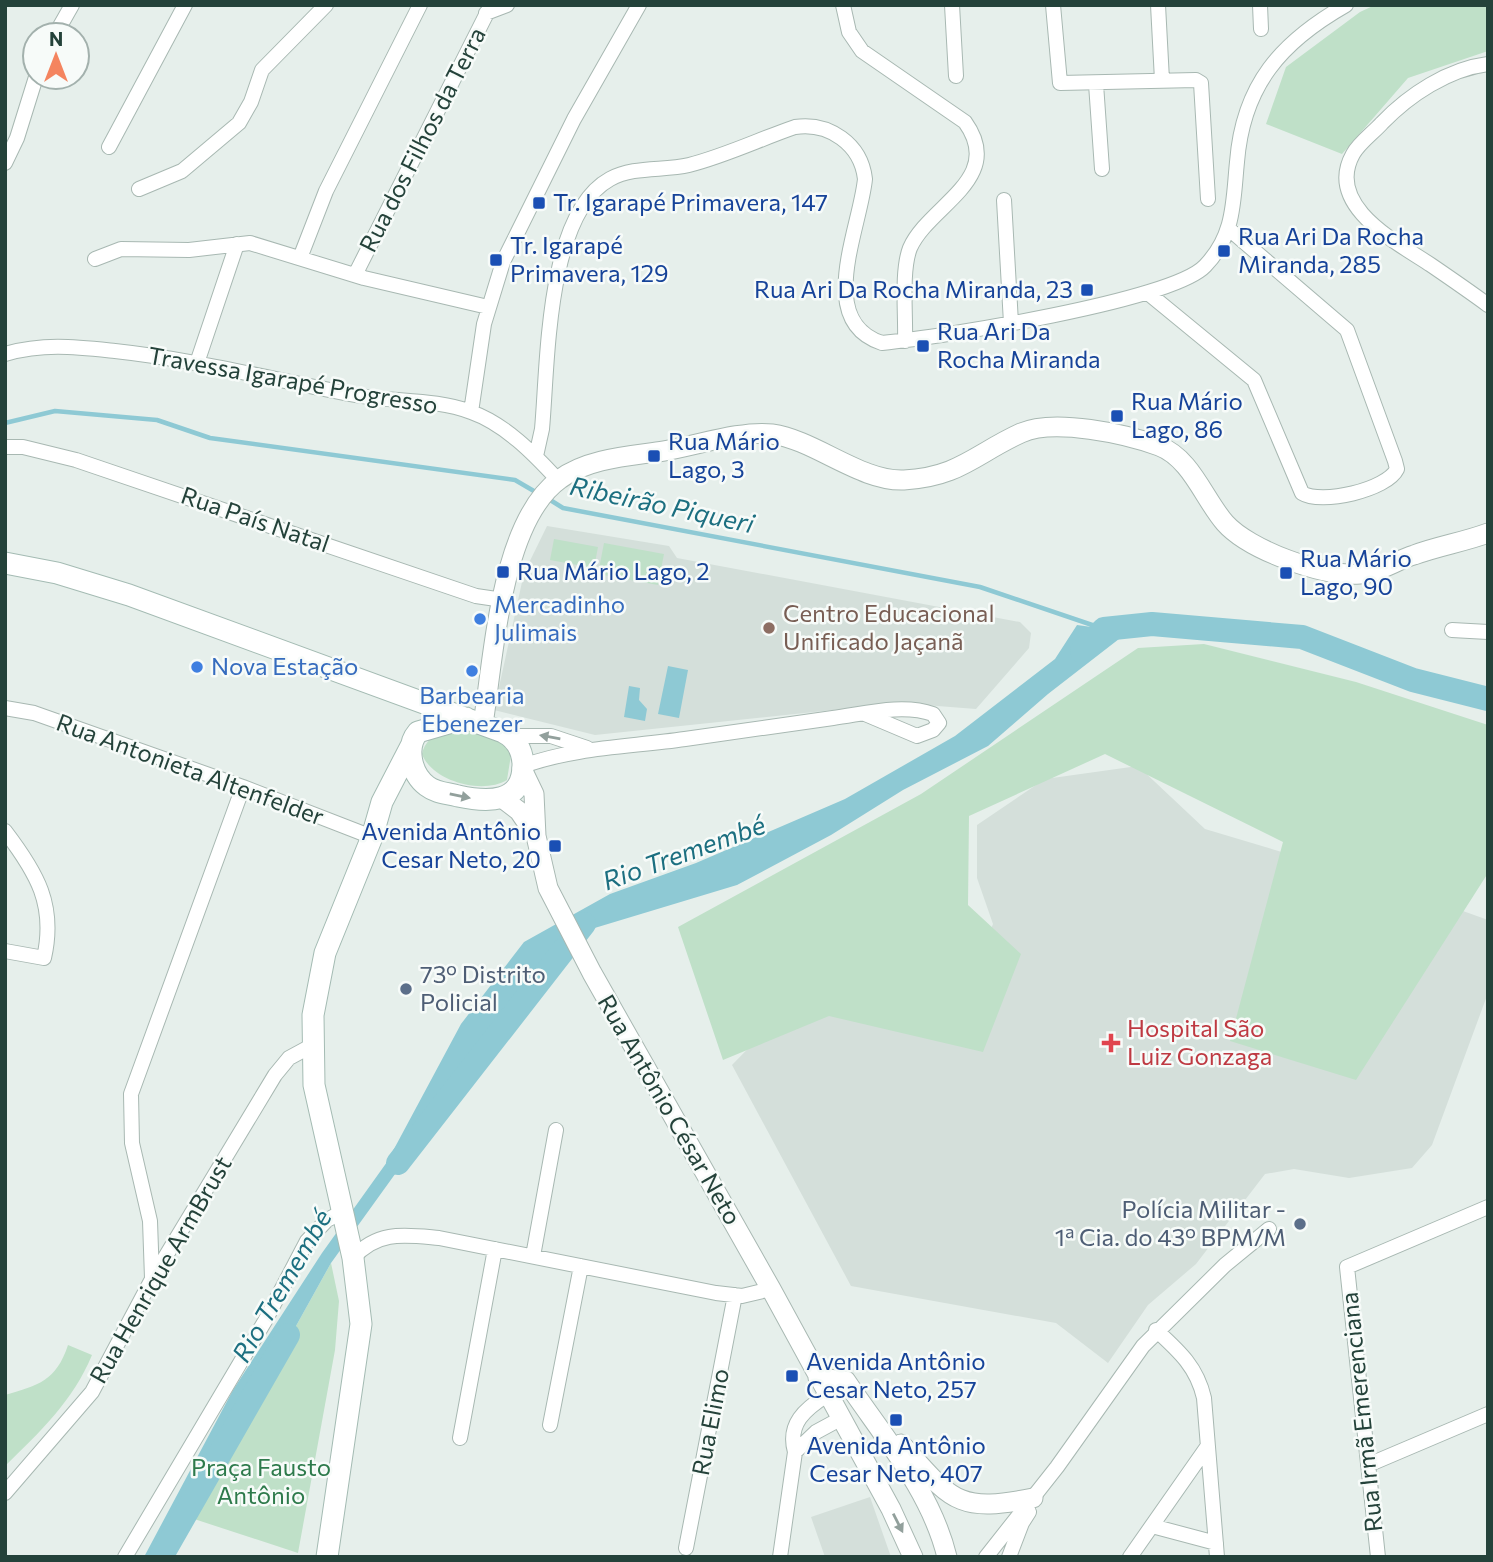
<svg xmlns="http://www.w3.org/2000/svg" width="1493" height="1562" viewBox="0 0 1493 1562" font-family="Commissioner,sans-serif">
<rect width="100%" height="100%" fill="#e6efeb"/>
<path fill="#d4dfda" d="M547,526l122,20 8,12 343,64 11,11 -2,15 -53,61 -77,-6 -304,32 -101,-25 30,-137z
M1138,766l67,63 180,54 103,37v73l-56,152 -20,23 -63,10 -55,-9 -29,5 -69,90 -48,41 -40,58 -52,-40 -205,-37 -119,-221 74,-76 146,33 41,-98 -16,-46v-53l68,-46z
M870,1497l21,60h-66l-14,-40z"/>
<path fill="#bfe0c8" d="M1375,5h113v46l-80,27 -66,76 -76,-30 20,-57 74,-55z
M554,539l44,8 -4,21 -44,-8z
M604,543l60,11 -6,31 -60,-11z
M1204,644l152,38 132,43v148l-132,207 -126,-39 53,-199 -178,-88 -136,62 -1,89 53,49 -38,98 -154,-36 -106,44 -45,-133 243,-133 217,-146z
M471,729l35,15 5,11 -4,25c-25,15 -75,1 -85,-26 6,-24 28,-23 49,-25z
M331,1263l8,38 -4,49 -37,203 -113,-37 63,-119 48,-71z
M68,1345l24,10c-19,46 -52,77 -87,111v-71c34,-10 51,-14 63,-50z"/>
<path fill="#8ec9d4" d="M1077,625l51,7 -80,62 -60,52 -85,44 -72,45 -94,50 -149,45 -58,47 -73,95 -54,91 -72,100 -35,63 -48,71 -84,160h-20l89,-167 89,-137 65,-91 74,-138 63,-82 86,-48 86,-31 149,-64 110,-63 100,-77z
M668,666l20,4 -9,48 -21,-4z
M629,686l11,2 -1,12 8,9 -2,12 -21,-4z"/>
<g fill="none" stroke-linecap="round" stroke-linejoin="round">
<path stroke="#8ec9d4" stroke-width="4.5" d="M5,423l50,-12 102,9 53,18 305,42 24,14
M547,498l16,10 417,79 124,42"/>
<path stroke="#8ec9d4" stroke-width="24" d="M1082,651l22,-22 48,-5 150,13 111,43 75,19
M398,1163l186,-239
M161,1557l127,-222"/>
<g stroke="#a8b8b2" stroke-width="16">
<path id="minor" d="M843,5l6,27 13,19 103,71c41,57 -36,83 -55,126 -9,23 -4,68 -5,93
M952,5l4,71
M1053,5l7,78 136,-3 5,3 7,116
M1158,5l4,75
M1260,5l1,24
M486,13l21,-8
M55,35l17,-30
M1488,64c-40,5 -79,31 -106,59 -9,10 -23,20 -29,31 -29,52 45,89 78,111 19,13 38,26 57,40
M1096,84l6,85
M109,147l76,-142
M5,163l12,-25 19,-61
M139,189l43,-18 57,-48 12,-21 11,-32 64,-65
M1004,200l7,123
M300,258l26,-67 94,-186
M95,259l26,-10 68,1 61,-7 114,35 124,29
M355,275l136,-270
M1148,293l106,87 48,113c19,12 85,-3 95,-24l-2,-8 -48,-131 -118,-101
M5,354c39,-11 71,-7 110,-3 83,9 163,30 246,45 35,6 76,3 110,16 34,12 63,42 87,68
M197,363l40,-119
M471,412l13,-88 19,-62 71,-143 65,-114
M5,447h18l53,13 400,136 27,4
M536,456l6,-27c6,-65 4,-215 68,-250 24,-13 53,-8 79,-14 36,-9 71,-26 106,-38 34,-5 66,17 70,52 -5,50 -50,142 17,164 58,-6 290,-42 323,-77 30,-31 28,-65 32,-104 6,-77 44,-120 109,-157
M1452,630l36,2
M5,708l29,5 209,74 129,50
M511,736h40l36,12
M523,766c53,-19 107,-19 162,-27 49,-7 98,-14 148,-21 31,-4 69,-15 100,-4l6,9 -6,7 -16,6 -52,-22
M5,831c32,42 51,74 39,127l-39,-7
M533,1256l23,-126
M353,1258c25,-28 52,-23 86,-20l277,55 26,3 29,-7
M152,1278l-2,-57 -18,-78 -1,-49 112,-307
M1156,1330c23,21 41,37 48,68l13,159
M827,1395c-22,14 -40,29 -32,57l21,-20 24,-13
M550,1425l31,-159
M460,1438l35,-189
M1368,1465l120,-51
M5,1493l87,-101 60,-113 123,-204 14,-17 24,-13
M1152,1526l64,17
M686,1548l49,-253
M125,1557l140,-236 42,-80 20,-21 17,-9
M780,1557l15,-105
M986,1557l71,-90 86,-121 82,-81 44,-36
M1009,1557l13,-34 7,-11
M1130,1557l77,-110
M1378,1557l-31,-290 141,-60"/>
</g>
<g stroke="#a8b8b2" stroke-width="21">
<path id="tertiary" d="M483,724c11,-69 18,-203 77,-245 28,-21 71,-23 104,-28 31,-5 78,-21 108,-17 43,6 89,48 132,46 55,-3 71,-26 117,-47 33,-15 105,1 138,13 32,12 45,53 66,77 24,27 98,54 135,51 18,-1 37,-14 54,-19 24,-9 50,-13 74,-22
M522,769l12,25 2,42 12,52 44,85 179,316 120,220 22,48
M502,798l17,13 17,25
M818,1378l28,3c37,55 85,110 101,176
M901,1444c50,55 55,70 132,54"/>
</g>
<g stroke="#a4bbb3" stroke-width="23">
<path id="secondary" d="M5,563l52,10 72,22 374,137c12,6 19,17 20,31 1,42 -37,39 -65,33 -11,-3 -22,-3 -31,-10 -16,-12 -22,-39 -9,-54l48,-14
M327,1557l34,-233 -8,-66 -39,-173 -1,-70 12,-62 47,-116 10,-35 30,-58"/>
</g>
<use href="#minor" stroke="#fff" stroke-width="14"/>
<use href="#tertiary" stroke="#fff" stroke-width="19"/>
<use href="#secondary" stroke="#fff" stroke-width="21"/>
</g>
<defs><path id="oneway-solid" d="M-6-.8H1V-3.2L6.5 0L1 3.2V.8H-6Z" transform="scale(1.75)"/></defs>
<g fill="#92a09c">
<use href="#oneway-solid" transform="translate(550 737) rotate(-170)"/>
<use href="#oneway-solid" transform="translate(460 796) rotate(12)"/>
<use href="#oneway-solid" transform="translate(898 1523) rotate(63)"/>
</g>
<g fill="#1a4fb4" stroke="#f7fbf9" stroke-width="2.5">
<rect x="532" y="196" width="14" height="14" rx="3.5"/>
<rect x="1217" y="244" width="14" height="14" rx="3.5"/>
<rect x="489" y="253" width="14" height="14" rx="3.5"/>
<rect x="1080" y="283" width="14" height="14" rx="3.5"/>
<rect x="916" y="339" width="14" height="14" rx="3.5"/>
<rect x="1110" y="409" width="14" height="14" rx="3.5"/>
<rect x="647" y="449" width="14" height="14" rx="3.5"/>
<rect x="496" y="565" width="14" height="14" rx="3.5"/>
<rect x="1279" y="566" width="14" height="14" rx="3.5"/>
<rect x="548" y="839" width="14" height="14" rx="3.5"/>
<rect x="785" y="1369" width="14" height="14" rx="3.5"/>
<rect x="889" y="1413" width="14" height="14" rx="3.5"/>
</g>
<g fill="#3f7fe0" stroke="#f7fbf9" stroke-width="2.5">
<circle cx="480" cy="619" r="7"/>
<circle cx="197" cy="667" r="7"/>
<circle cx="472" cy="671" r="7"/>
</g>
<circle fill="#8d6e63" stroke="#f7fbf9" stroke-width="2.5" cx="769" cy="628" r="7"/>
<g fill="#5c6f8a" stroke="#f7fbf9" stroke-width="2.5">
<circle cx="406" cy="989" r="7"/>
<circle cx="1300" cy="1224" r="7"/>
</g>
<path fill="#e0444e" stroke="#f7fbf9" stroke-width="2.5" d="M1107.5 1032.5h7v7h7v7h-7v7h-7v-7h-7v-7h7z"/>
<g text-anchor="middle" stroke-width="5" stroke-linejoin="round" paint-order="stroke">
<g font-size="24" fill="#24423a" stroke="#f7fbf9">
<text transform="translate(423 140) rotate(-63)" y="8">Rua dos Filhos da Terra</text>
<text transform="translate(293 381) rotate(10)" y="8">Travessa Igarapé Progresso</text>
<text transform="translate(255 520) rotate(19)" y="8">Rua País Natal</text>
<text transform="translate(190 770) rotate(20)" y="8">Rua Antonieta Altenfelder</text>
<text transform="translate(669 1110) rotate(60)" y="8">Rua Antônio César Neto</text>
<text transform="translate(161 1270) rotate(-60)" y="8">Rua Henrique ArmBrust</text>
<text transform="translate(1362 1412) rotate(-96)" y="8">Rua Irmã Emerenciana</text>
<text transform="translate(711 1422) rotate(-79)" y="8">Rua Elimo</text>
</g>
<g font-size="24" fill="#164399" stroke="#f7fbf9" text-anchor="start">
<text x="553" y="211">Tr. Igarapé Primavera, 147</text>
<text x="1238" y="245">Rua Ari Da Rocha<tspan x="1238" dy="28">Miranda, 285</tspan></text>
<text x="510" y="254">Tr. Igarapé<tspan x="510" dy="28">Primavera, 129</tspan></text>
<text x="1073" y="298" text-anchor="end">Rua Ari Da Rocha Miranda, 23</text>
<text x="937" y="340">Rua Ari Da<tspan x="937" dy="28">Rocha Miranda</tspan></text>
<text x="1131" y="410">Rua Mário<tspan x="1131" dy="28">Lago, 86</tspan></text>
<text x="668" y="450">Rua Mário<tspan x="668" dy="28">Lago, 3</tspan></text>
<text x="1300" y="567">Rua Mário<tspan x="1300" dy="28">Lago, 90</tspan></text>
<text x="517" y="580">Rua Mário Lago, 2</text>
<text x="541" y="840" text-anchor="end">Avenida Antônio<tspan x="541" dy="28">Cesar Neto, 20</tspan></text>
<text x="806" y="1370">Avenida Antônio<tspan x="806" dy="28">Cesar Neto, 257</tspan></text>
<text x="896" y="1454" text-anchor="middle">Avenida Antônio<tspan x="896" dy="28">Cesar Neto, 407</tspan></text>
</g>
<g font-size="24" fill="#366cbe" stroke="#f7fbf9" text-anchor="start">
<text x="494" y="613">Mercadinho<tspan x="494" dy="28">Julimais</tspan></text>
<text x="211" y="675">Nova Estação</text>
<text x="472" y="704" text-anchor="middle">Barbearia<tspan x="472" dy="28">Ebenezer</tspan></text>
</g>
<g font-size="24" fill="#785e54" stroke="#f7fbf9" text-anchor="start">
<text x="783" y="622">Centro Educacional<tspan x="783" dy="28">Unificado Jaçanã</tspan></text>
</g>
<g font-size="24" fill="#4e5e75" stroke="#f7fbf9" text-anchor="start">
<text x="420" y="983">73º Distrito<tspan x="420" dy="28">Policial</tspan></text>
<text x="1286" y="1218" text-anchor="end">Polícia Militar -<tspan x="1286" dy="28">1ª Cia. do 43º BPM/M</tspan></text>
</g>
<g font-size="24" fill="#be3a42" stroke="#f7fbf9" text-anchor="start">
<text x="1127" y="1037">Hospital São<tspan x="1127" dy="28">Luiz Gonzaga</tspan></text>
</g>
<g font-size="24" fill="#2d7a4b" stroke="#f7fbf9">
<text x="261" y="1476">Praça Fausto<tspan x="261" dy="28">Antônio</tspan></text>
</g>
<g font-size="26" font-style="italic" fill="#1c6f80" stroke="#f7fbf9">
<text transform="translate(662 505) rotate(12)" y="9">Ribeirão Piqueri</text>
<text transform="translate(684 853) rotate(-20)" y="9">Rio Tremembé</text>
<text transform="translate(282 1286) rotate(-60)" y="9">Rio Tremembé</text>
</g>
</g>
<rect width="1493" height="1562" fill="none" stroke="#24423a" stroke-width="14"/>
<g transform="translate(56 56)"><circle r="33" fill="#f7fbf9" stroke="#a3b1ad" stroke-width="2"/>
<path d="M0-5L12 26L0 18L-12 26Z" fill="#f4845f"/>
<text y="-10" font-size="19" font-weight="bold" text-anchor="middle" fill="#24423a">N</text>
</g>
</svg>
